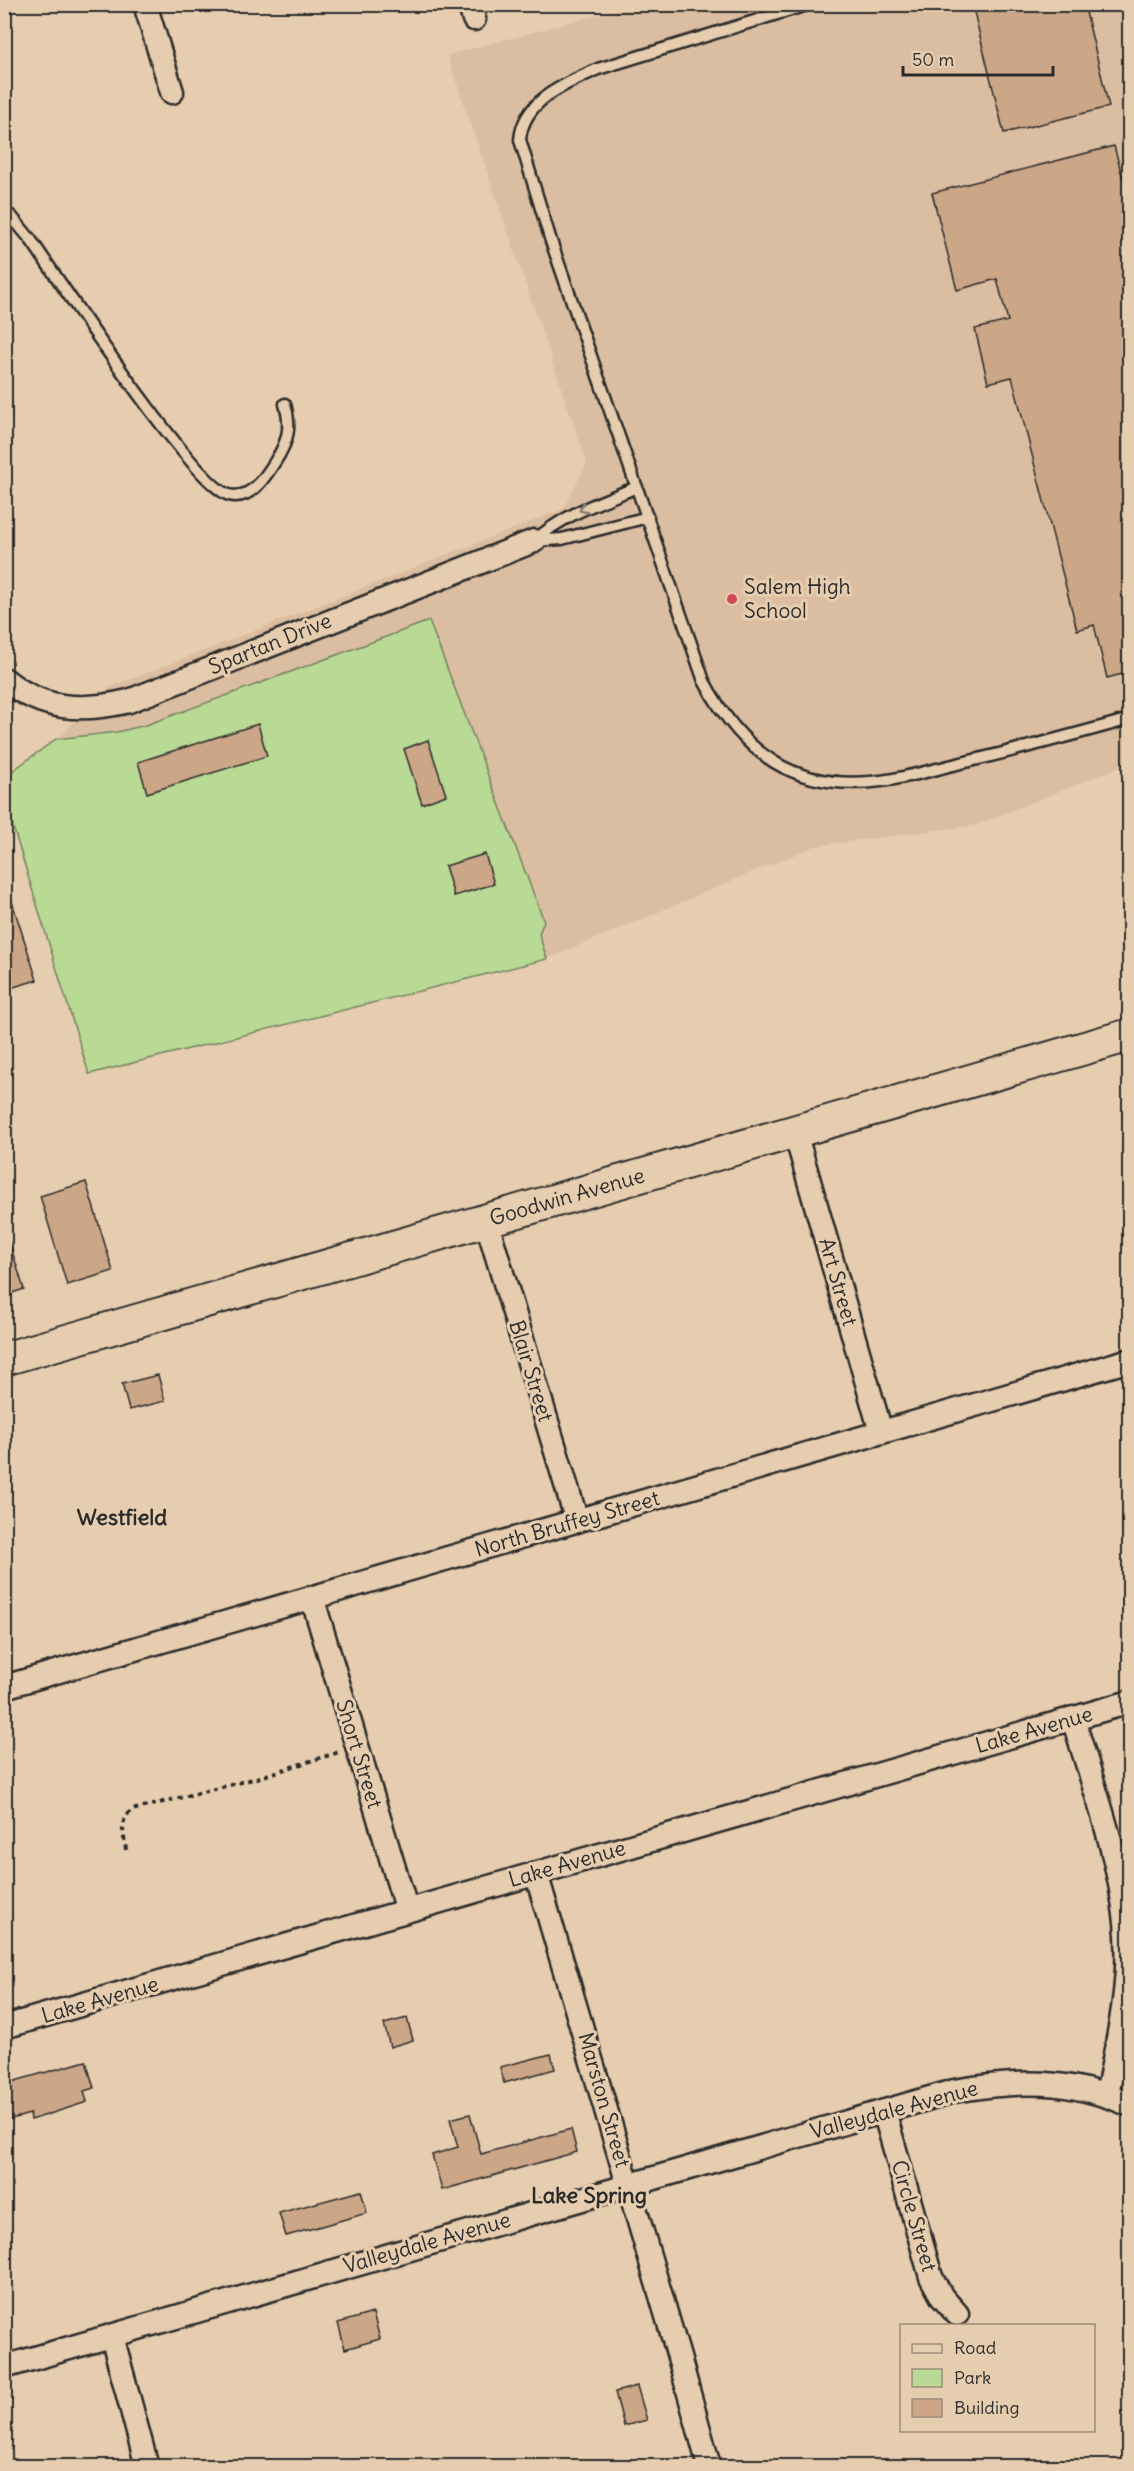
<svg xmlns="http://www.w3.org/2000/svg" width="1134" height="2471" viewBox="0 0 1134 2471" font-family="Delius,sans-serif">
<rect width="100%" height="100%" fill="#e7cdaf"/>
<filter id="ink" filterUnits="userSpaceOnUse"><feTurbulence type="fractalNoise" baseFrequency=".0167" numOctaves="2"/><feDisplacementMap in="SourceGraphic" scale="12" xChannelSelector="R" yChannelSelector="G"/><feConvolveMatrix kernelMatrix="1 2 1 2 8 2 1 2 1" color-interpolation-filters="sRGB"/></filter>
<g filter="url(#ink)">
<path fill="#dbbea1" d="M635,5h494v758l-153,62 -161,21 -268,113 -458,115 -84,-273 -1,-24 61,-45 41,-43 457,-180 24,-46 -140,-408z"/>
<path fill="#b9da94" stroke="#728260" stroke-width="1.5" d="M429,621l115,300 -5,13 8,25 -458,115 -84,-273 -1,-24 52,-38 61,-7 29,-7z"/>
<path fill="#cba687" stroke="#2b2b2b" stroke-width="1.5" d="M972,4h112l25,103 -105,26z
M1114,146l16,58v468l-23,6 -13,-53 -17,5 -65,-253 -24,6 -13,-54 33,-8 -11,-42 -40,11 -25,-97z
M258,724l9,32 -120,37 -9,-31z
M428,740l18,55 -24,9 -18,-55z
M485,854l9,30 -40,12 -9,-30z
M8,889l29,91 -33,10v-100z
M86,1182l27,89 -46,14 -27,-89z
M4,1238h4l16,51 -20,7z
M158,1375l7,26 -36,9 -7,-26z
M407,2018l6,22 -23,7 -6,-23z
M551,2054l4,15 -51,14 -4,-16z
M86,2061l8,27 -10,3 3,11 -56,18 -1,-6 -26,7v-37z
M470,2114l11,40 90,-25 6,23 -135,38 -10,-35 26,-8 -8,-28z
M361,2191l6,22 -81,23 -7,-23z
M373,2313l7,26 -35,10 -7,-26z
M637,2386l10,34 -23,6 -9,-34z"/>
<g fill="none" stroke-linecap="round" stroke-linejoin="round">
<g stroke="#2b2b2b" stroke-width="15">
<path id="lane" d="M810,4l-212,65c-33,15 -75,31 -78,71l31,101 153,440c39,73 91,111 177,100 25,-3 51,-11 76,-17 58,-13 115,-29 173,-45
M4,211l8,6 19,23c28,40 163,246 198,255 22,6 37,-19 47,-35 13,-20 15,-34 9,-56
M534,541c30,-27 67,-39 103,-54
M534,541l28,-2 86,-22"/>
</g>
<g stroke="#2b2b2b" stroke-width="27">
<path id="street" d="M145,4l27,88
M469,4l5,15
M4,679c39,32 78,33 125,22l405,-160
M795,1132l86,300
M486,1220l91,301
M312,1597l95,314
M4,1687l1126,-327
M1073,1718c20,67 45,135 53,204 6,58 -8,117 -19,173
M536,1873l143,484 30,109
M4,2027l1126,-325
M884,2111l47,166 11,20 15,17
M112,2336l35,130
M4,2367l950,-276c64,-11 115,-13 176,14"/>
</g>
<g stroke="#2b2b2b" stroke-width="36">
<path id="secondary" d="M4,1359l1126,-324"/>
</g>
<path stroke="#2b2b2b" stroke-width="4" stroke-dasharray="4.5 4.5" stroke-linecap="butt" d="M126,1850c-2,-16 -8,-29 6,-40l125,-32 82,-26"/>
<use href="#lane" stroke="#e7cdaf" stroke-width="10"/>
<use href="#street" stroke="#e7cdaf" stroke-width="22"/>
<use href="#secondary" stroke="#e7cdaf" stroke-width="32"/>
</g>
<defs><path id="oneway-chevron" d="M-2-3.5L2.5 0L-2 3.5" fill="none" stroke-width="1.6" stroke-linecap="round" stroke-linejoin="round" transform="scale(1.5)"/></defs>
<use stroke="#897c6d" href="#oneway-chevron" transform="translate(583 509) rotate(155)"/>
</g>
<circle fill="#d1495b" stroke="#e7cdaf" stroke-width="2" cx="732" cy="599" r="6"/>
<g text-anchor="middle" stroke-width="6" stroke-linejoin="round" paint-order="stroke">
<g font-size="21" fill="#2b2b2b" stroke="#e7cdaf" text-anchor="start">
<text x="744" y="594">Salem High<tspan x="744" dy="24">School</tspan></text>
</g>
<g font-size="21" fill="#2b2b2b" stroke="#e7cdaf">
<text transform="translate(270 644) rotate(-22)" y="7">Spartan Drive</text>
<text transform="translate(567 1197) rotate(-16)" y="7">Goodwin Avenue</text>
<text transform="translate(838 1282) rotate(74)" y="7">Art Street</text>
<text transform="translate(531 1371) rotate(73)" y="7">Blair Street</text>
<text transform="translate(567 1524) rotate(-16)" y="7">North Bruffey Street</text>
<text transform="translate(1034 1730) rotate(-16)" y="7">Lake Avenue</text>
<text transform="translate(359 1754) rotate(73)" y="7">Short Street</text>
<text transform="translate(567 1864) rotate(-16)" y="7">Lake Avenue</text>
<text transform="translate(100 2000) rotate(-16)" y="7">Lake Avenue</text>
<text transform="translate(604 2100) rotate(74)" y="7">Marston Street</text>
<text transform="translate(894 2110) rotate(-15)" y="7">Valleydale Avenue</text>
<text transform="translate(914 2216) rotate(74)" y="7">Circle Street</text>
<text transform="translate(427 2243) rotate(-16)" y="7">Valleydale Avenue</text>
</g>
<g font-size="22" font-weight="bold" fill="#2b2b2b" stroke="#e7cdaf">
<text x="122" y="1525">Westfield</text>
<text x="589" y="2203">Lake Spring</text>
</g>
</g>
<rect width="1134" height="2471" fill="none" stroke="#e7cdaf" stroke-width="24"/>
<rect x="12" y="12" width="1110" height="2447" fill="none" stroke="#2b2b2b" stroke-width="2" filter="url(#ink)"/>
<rect x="900" y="2324" width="195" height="108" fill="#e7cdaf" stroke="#9c8c7a" stroke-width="1.5"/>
<rect x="912" y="2344" width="30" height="9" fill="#e7cdaf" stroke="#9c8c7a" stroke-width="1.5"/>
<text x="954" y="2354" font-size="18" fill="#2b2b2b">Road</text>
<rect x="912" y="2369" width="30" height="18" fill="#b9da94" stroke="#9c8c7a" stroke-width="1.5"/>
<text x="954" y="2384" font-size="18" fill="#2b2b2b">Park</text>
<rect x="912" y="2399" width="30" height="18" fill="#cba687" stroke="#9c8c7a" stroke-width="1.5"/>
<text x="954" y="2414" font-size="18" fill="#2b2b2b">Building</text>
<path d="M903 66v9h150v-9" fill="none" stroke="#2b2b2b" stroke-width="3"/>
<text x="912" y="66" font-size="18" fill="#2b2b2b" stroke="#e7cdaf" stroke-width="4.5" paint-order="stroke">50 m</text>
</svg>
